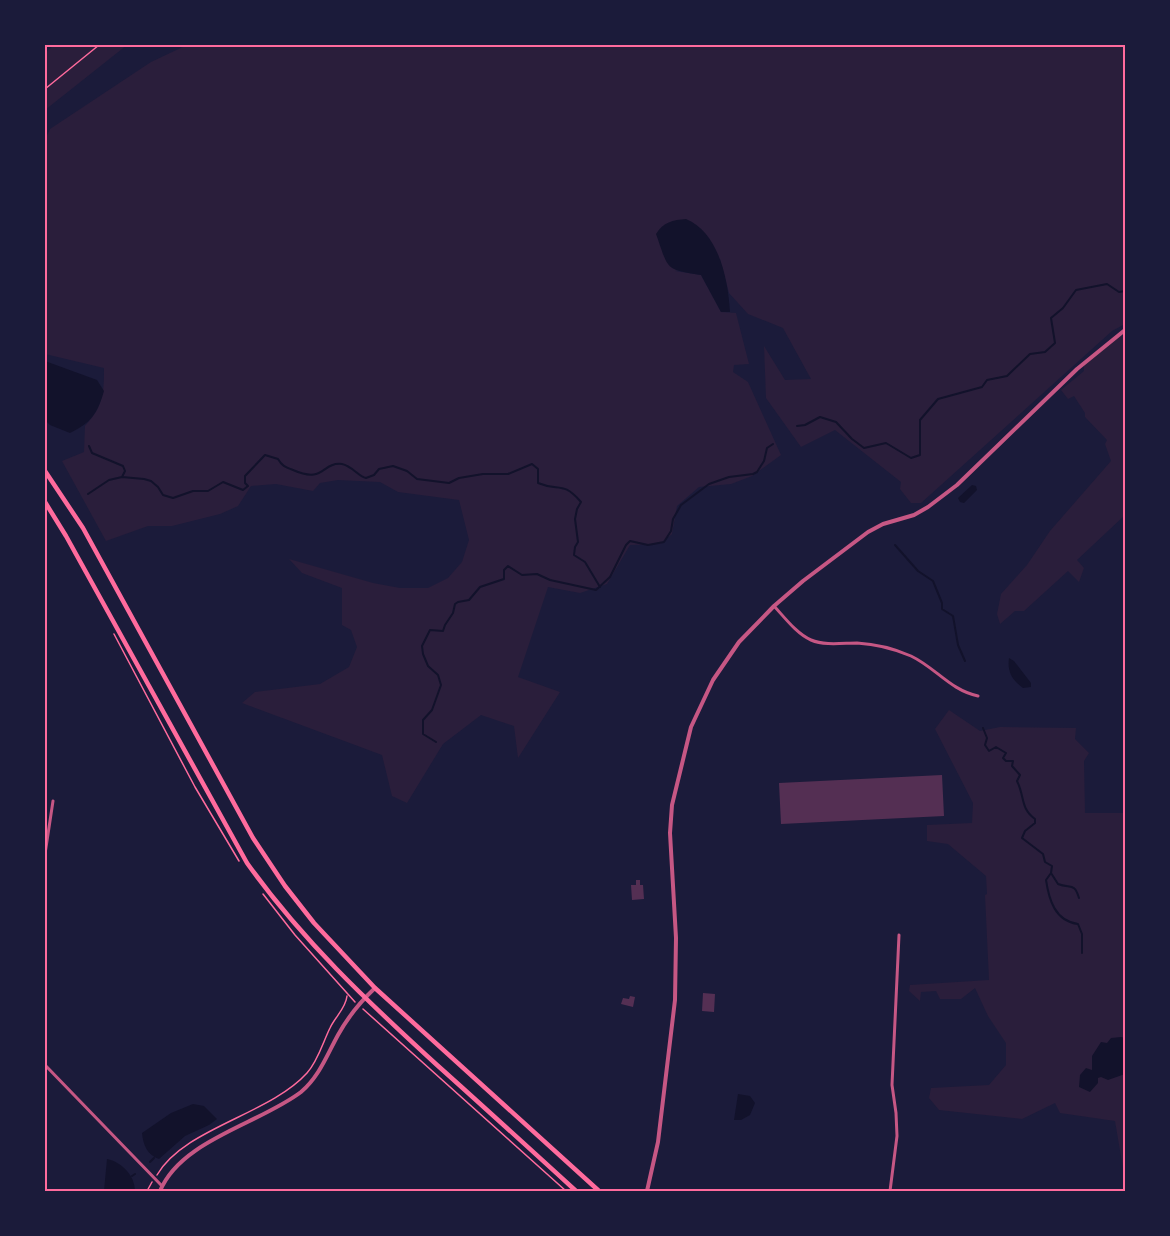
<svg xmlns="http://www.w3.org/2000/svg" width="1170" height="1236" viewBox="0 0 1170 1236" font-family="'PT Sans',sans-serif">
<rect width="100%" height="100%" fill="#1b1b3a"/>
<path fill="#2a1e3b" d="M54,45h73l-82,65v-57z
M187,45h938v279l-13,7 -191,172h-10l-11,-14 1,-7 -66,-52 -34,17 -35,-49 -2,-52 21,34 26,-1 -28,-51 -35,-14 -19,-21 -9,-34 -45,12 26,4 20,37 15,1 13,51 -15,1 -1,7 15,10 33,73 -29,21 -21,8 -32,3 -22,19 -5,28 -12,10 -30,1 -23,39 -27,9 -32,-6 -30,90 42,15 -42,66 -4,-32 -33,-11 -38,29 -36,59 -15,-7 -10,-41 -140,-52 13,-11 65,-8 29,-17 8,-20 -6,-17 -9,-5v-37l-40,-15 -13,-14 84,24 27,5h28l20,-10 14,-16 7,-22 -10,-40 -61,-8 -18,-10 -42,-2 -18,3 -7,8 -37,-7 -25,2 -13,20 -18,8 -48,12h-24l-42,15 -44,-80 22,-9 1,-26c18,-20 19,-32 19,-58l-59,-14v-214l5,-11 101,-67z
M1125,333v182l-48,45 7,8 -5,14 -11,-11 -44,40h-9l-15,13 -3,-10 4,-20 26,-29 23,-34 61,-70 -6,-17 2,-4 -22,-23v-4l-11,-17 -6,3 -7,-9 23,-19v-7z
M949,710l31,21 20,-4 76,1 -1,11 14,14 -5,8 1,52h40v367l-10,-59 -55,-8 -5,-10 -33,16 -83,-9 -10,-12 2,-10 58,-3 17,-20v-22l-18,-27 -13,-28 -14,11h-21l-4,-8 -15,1 -1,9 -11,-10 1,-6 79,-5 -4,-85 2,-1 -1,-18 -38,-32 -21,-3v-16l45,-2 1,-20 -38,-74z"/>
<path fill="#12122b" d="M686,219c33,14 42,60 44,93h-9l-20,-37c-37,-6 -32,-5 -45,-41 7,-12 17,-14 30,-15z
M45,361l52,19 7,11c-7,23 -12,31 -34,42l-20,-8 -5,-5z
M972,485l4,1 1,4 -13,13 -4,-1 -2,-4z
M1009,658l5,3 17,22v4l-8,1c-11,-8 -16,-17 -14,-30z
M1121,1037l4,1v36l-17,6 -7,-3 -3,1v5l-8,9 -11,-5 1,-12 6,-7 6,2v-14l9,-14 6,1 4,-5z
M738,1094l12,2 5,7 -5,12 -9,5h-7z
M193,1104l11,2 13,13 -8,6 -24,11 -26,23c-12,-4 -16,-15 -17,-26l29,-20z
M107,1159c15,3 28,17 28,32h-31z"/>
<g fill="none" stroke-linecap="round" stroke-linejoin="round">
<path stroke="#12122b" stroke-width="2" d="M797,426l8,-1 15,-8 16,5 16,17 12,9 22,-5 25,15 9,-3v-35l18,-21 44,-12 5,-7 20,-4 23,-22 15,-2 10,-9 -4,-25 12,-10 13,-18 31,-6 12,8 6,-1
M89,446l3,7 31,13 2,5 -3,6
M88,494l21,-14 13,-3 22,2 7,2 7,6 5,8 10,3 20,-7h15l15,-9 20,8 5,-4 -3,-3v-7l20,-21 13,4c4,7 7,8 15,11 32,14 28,-8 49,-6 10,2 16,12 24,14l8,-3 5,-6 14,-3 14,5 10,8 32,4 10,-5 24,-4h25l24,-10 6,5v14c21,9 24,-3 43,19l-4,7 -2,10 3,23 -3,5 -1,8 11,7 15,25
M45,520l1,-2
M895,545l23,26 15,10 9,22v6l11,7 5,29 7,16
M983,728l4,10 -2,7 4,6 7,-4 10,6 -3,5 3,3h7l-1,5 8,9 -3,6c8,16 3,27 18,38v4l-10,8 -3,7 21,16 2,8 7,4 -1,7 -5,7c3,20 9,41 32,44l4,10v19
M436,742l-13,-8v-14l9,-10 9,-25 -3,-10 -10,-9 -5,-12 -1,-8 8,-16 13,1 2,-6 8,-12 2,-9 3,-2 11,-2 11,-13 24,-8v-9l4,-4 14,9 15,-1 13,6 46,10 14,-13 16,-32 4,-4 18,4 16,-3 7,-11 2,-12 8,-14 28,-21 20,-7 24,-3 4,-2 7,-11 3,-13 6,-4
M1051,873l7,11c13,5 16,-2 21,14
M150,1162l4,-4
M132,1176l3,-2"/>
</g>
<path fill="#542f53" d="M942,775l2,41 -163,8 -2,-41z
M636,880h4v5h3l1,14 -12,1 -1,-15h5z
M703,993l12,1 -1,18 -12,-1z
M630,996l5,1 -2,10 -12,-3 2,-6 6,1z"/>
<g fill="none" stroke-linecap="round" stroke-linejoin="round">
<path stroke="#ff6b9d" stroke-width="1.5" d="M45,89l54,-44
M114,634l81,153 44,74
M263,894l32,41 60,67
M363,1009l203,182
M157,1175c27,-47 112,-60 150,-102 11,-12 16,-31 23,-45 5,-11 16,-20 17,-32
M147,1191l5,-9"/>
<path stroke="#c65784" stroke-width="3" d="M774,606c11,12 23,28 37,34 14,6 32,3 46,3 18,1 38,6 54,13 25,12 39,34 67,40
M45,854l8,-53
M45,1065l117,121
M890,1191l7,-55 -1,-23 -4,-28 7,-150"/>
<path stroke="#c65784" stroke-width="4" d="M160,1191c21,-51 99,-67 141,-99 18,-15 26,-37 37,-57 10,-18 22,-33 37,-47
M647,1191l11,-49 17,-142 1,-62 -6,-105 2,-28 19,-78 22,-47 26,-38 35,-36 29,-25 65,-49 15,-8 31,-9 14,-8 29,-22 120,-116 48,-39"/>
<path stroke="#ff6b9d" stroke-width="4.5" d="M45,471l38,57 170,310 32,48 29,37 61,65 224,203
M45,502l21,34 181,327c55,77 121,139 190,202 47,42 93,84 139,126"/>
</g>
<rect width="1170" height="1236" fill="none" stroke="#1b1b3a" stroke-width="93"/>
<rect x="46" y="46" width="1078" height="1144" fill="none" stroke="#ff6b9d" stroke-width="2"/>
</svg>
